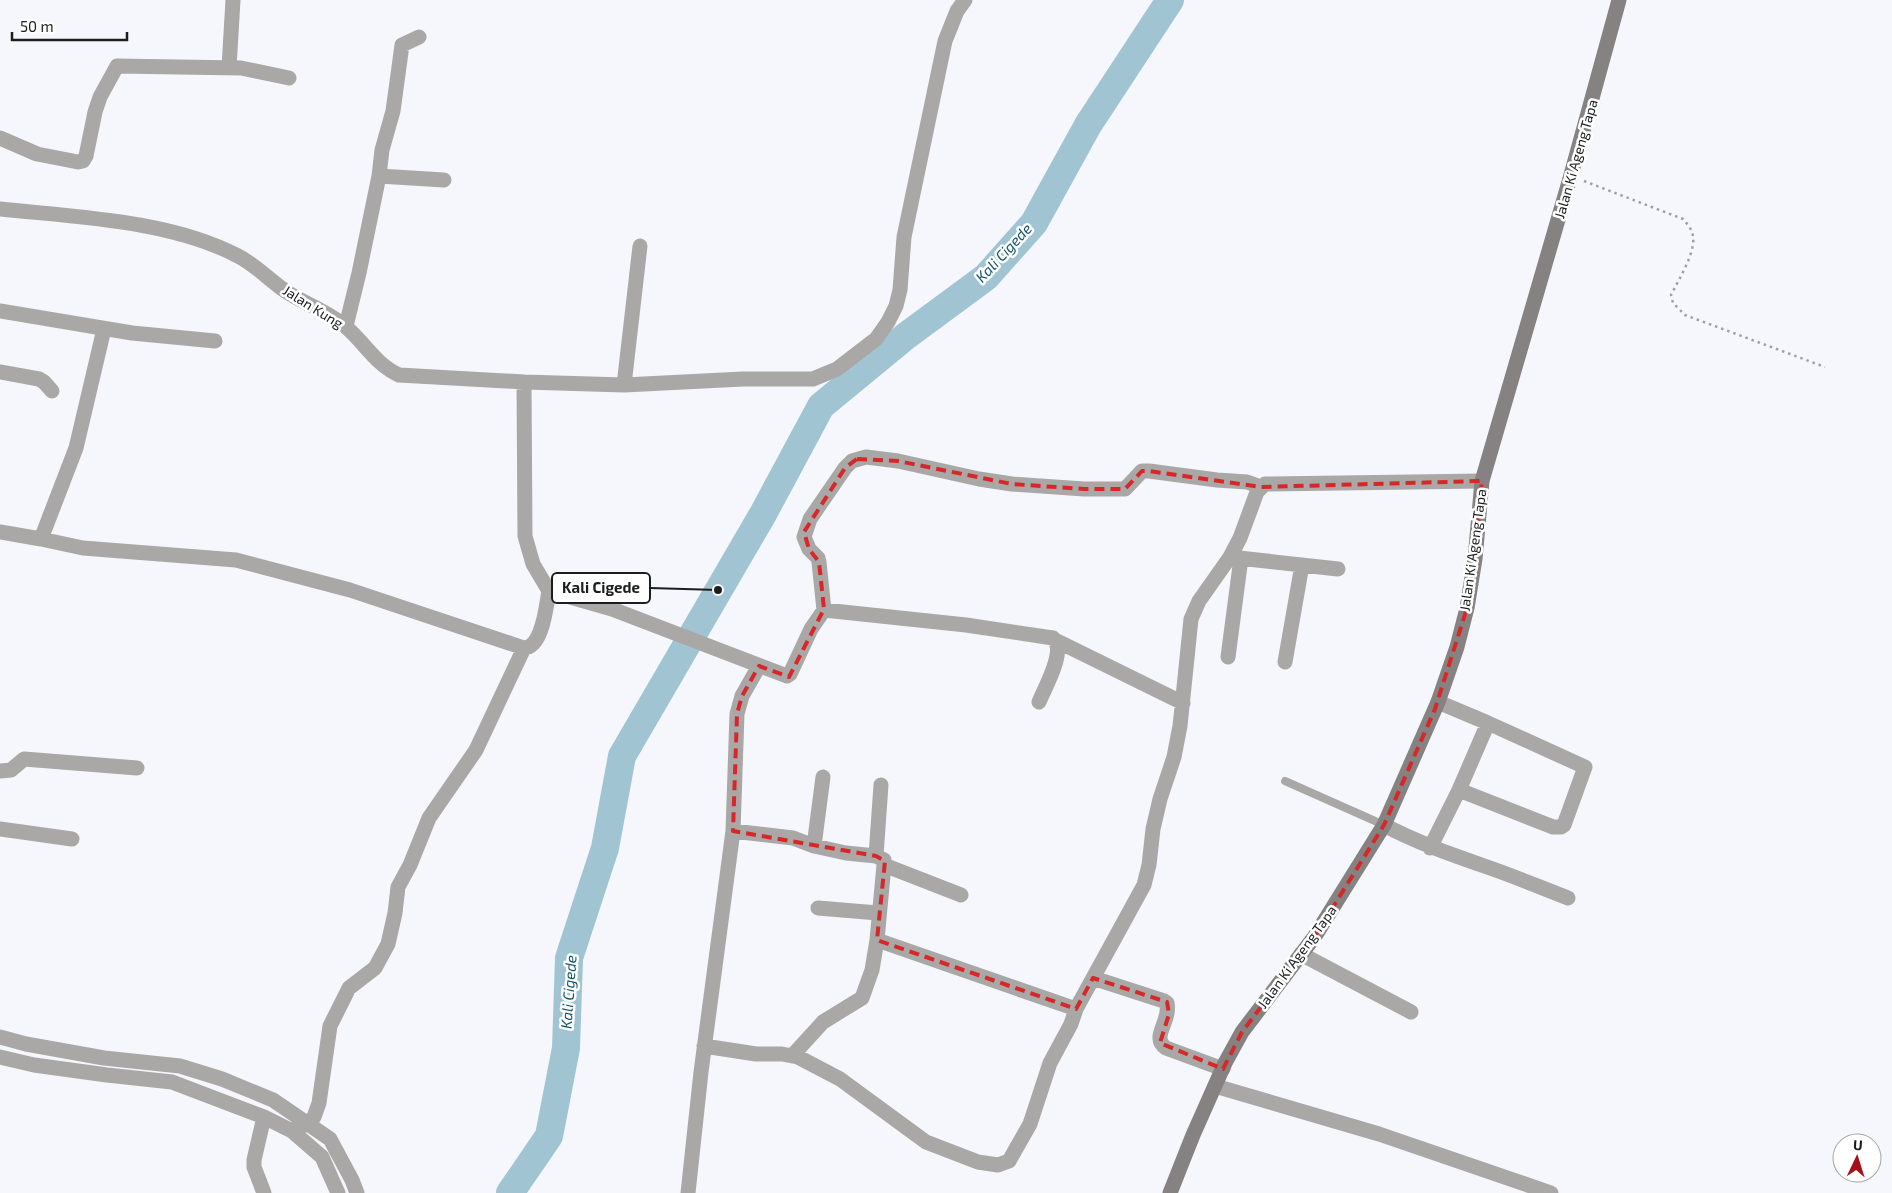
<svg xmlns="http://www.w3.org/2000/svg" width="1892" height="1193" viewBox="0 0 1892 1193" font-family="'Exo 2',sans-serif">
<rect width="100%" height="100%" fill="#f5f7fc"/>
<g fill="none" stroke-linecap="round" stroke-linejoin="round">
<path stroke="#a1c4d3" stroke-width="28" d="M510,1193l39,-57 17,-88 3,-90 36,-110 17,-92 141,-242 58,-108 85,-70 80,-59 48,-54 54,-98 82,-125"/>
<path stroke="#9ea0a3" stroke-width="2.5" stroke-dasharray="2.5 4" stroke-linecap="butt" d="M1584,181l99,38c4,5 9,10 10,17 3,16 -15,45 -22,59l2,8 12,12 140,52"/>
<path stroke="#aaa8a7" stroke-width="8" d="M1285,781l99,44"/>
<path stroke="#aaa8a7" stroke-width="15" d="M229,68l4,-68
M0,138l37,16 41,8 5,-1 3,-5 9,-44 5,-15 17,-31 124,2 48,10
M379,176l3,-26 11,-39 9,-66 17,-8
M0,209c75,8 170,11 238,47 18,9 32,25 49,36 18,12 42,20 59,35 18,15 30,38 53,48l125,7 100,3 119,-6h70l24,-10 39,-30 12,-17 8,-16 4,-16 4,-53 41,-196 12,-30 8,-11
M0,311l132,22 83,8
M346,326l13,-53 20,-97 65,4
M104,329l-28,119 -35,91 42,9 153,12 114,30 174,58c19,-1 22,-42 25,-57
M0,372l39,7 5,3 8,9
M524,382l1,154 8,28 16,27 63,18 175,67 3,-2 21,-45 13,-19 -5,-48 -1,-4 -9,-9 -5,-12 6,-18 35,-51 7,-7 14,-4 32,4 81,18 33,5 72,5h41l17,-18h7l68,9 30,2 14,5
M624,385l16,-139
M0,532l41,7
M1230,557l108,12
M824,610l142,15 87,13c14,12 -8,49 -14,64
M1057,641l126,62
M1228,657l13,-99
M1285,662l17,-97
M0,771l11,-1 13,-11 113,9
M1459,790l94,37h8l3,-2 21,-58 -97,-44
M1384,825c34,18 69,30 106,43 26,9 52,20 78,30
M0,829l72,10
M733,831l60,7 21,8 32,7 30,3
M814,846l9,-69
M1430,848l29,-58 29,-67 -50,-21
M884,865l77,30
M818,908l60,5
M877,940l199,69
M1301,954l110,58
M1093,978l71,23 3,2c4,19 -17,34 -1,45l57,21
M0,1037l26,7 78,14 76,8 42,13 51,21 57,39 22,41 5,13
M704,1046l52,8h26l16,3 42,22 86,63 52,20 20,3 11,-4 21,-37 20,-61 21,-39 5,-15 68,-124 5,-20 4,-36 7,-30 14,-42 6,-31 11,-107 8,-18 31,-44 10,-19 17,-46 8,-8 217,-3
M792,1056l31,-34 39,-24 10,-28 5,-30 7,-75v-5l-8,-4 5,-71
M0,1057l34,8 73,10 65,7 92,35 28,14 30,26 16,36
M1215,1086l164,48 172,59
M292,1131l16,-8 6,-6 5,-14 11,-77 19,-38 26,-20 13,-24 7,-31 3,-26 12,-22 19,-47 47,-68 48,-102
M264,1193l-10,-26v-7l10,-43
M688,1193l13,-121 32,-241 4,-117 5,-18 17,-30"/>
<path stroke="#858281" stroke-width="15" d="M1170,1193l23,-58 32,-72 17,-31 73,-96 69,-111 54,-123 19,-55 10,-39 8,-49 7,-78 89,-306 48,-175"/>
</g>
<path fill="none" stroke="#d62828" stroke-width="4" stroke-dasharray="10 6" stroke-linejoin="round" d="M857,459l41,2 114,23 72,5h41l17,-18h7l112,16 221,-6 -15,127 -32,101 -51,116 -69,111 -73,96 -19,37 -63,-26 9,-29 -2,-12 -74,-24 -17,31 -199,-69 8,-79 -9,-5 -143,-25 4,-117 5,-18 17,-30 30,11 35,-68 -5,-47 -10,-13 -5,-17 41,-64z"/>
<g text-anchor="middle" stroke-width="5" stroke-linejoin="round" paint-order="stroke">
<g font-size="14" fill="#1c1d1f" stroke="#fff">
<text transform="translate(1576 159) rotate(-74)" y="5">Jalan Ki Ageng Tapa</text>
<text transform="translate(313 307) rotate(32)" y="5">Jalan Kung</text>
<text transform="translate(1473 550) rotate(-82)" y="5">Jalan Ki Ageng Tapa</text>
<text transform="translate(1297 957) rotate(-54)" y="5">Jalan Ki Ageng Tapa</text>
</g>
<g font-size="15" font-style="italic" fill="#12546b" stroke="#fff">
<text transform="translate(1004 253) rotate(-47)" y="5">Kali Cigede</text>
<text transform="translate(569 992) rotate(-86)" y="5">Kali Cigede</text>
</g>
</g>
<path fill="none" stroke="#1c1d1f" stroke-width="2" d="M718 590L650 588"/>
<circle fill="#1c1d1f" stroke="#fff" stroke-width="2" cx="718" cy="590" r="5"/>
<rect fill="#fff" stroke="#1c1d1f" stroke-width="2" x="552" y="573" width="98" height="30" rx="5"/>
<g font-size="15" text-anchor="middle" font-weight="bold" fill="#1c1d1f">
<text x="601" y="593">Kali Cigede</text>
</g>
<g transform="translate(1857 1158) rotate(4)"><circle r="24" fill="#ffffff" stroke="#a4a5a5"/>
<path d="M0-4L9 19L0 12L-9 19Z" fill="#a60f19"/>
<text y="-8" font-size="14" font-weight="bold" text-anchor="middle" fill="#1c1d1f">U</text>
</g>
<path d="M12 32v8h115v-8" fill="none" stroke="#1c1d1f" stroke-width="2.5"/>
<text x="20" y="32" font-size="15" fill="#1c1d1f" stroke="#ffffff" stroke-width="4" paint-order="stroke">50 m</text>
</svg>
